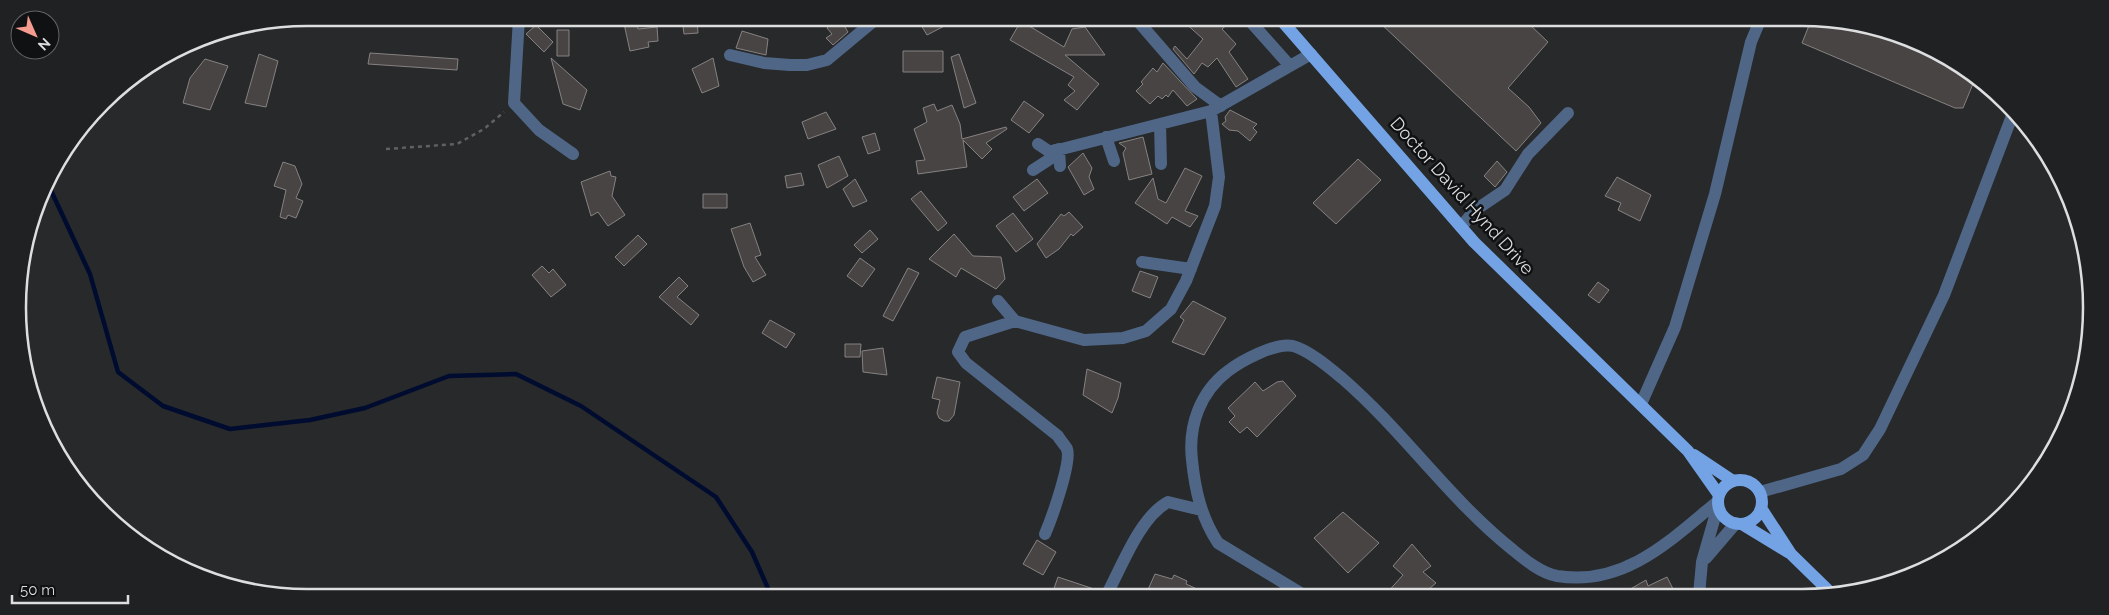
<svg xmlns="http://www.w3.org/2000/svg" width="2109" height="615" viewBox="0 0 2109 615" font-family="Raleway,sans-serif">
<rect width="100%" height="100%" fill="#27292b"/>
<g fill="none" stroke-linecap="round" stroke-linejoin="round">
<path stroke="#000c2f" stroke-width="4.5" d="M47,182l43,92 28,98 45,34 67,23 80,-9 55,-12 84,-32 67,-2 65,32 135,91 36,55 18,41"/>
</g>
<path fill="#484444" stroke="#878282" d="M623,19h13l2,10 19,-2 1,14 -10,1 1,5 -19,4z
M682,19h15l1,14 -14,1z
M837,19h3l8,13 -15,13 -7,-7 6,-4 -5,-6z
M918,20h38l-29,15z
M1021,21l43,26 8,-18 13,-2 20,28h-40l34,29 -22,26 -13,-10 11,-9 -7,-6 6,-8 -64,-37z
M1183,21h48l-9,8 14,15 -7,8 19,27 -12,8 -19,-29 -9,9 -6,-4 -8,11 -21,-25 2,-3 12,13 16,-20z
M1378,21l149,1 21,20 -40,46 21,19 12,16 -25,28z
M1810,23h48l104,43 13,13 -12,29h-8l-153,-65z
M536,25l17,17 -9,10 -18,-18z
M557,30h12v26h-12z
M742,31l26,8 -2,16 -30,-7z
M903,51h40v21h-40z
M370,53l88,6 -1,11 -89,-6z
M259,54l19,7 -12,46 -21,-4z
M959,54l17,49 -12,5 -13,-51z
M551,58l36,32 -7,20 -17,-6z
M713,58l6,28 -17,7 -10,-24z
M205,59l23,7 -18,44 -27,-7 7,-25z
M1163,63l34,36 -10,7 -14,-16 -5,7 -2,-2 -4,4 -4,-3 -8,8 -14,-13 7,-7 -2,-2 12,-14 4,4z
M1024,101l20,14 -15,18 -18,-13z
M934,104l3,7 15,-6 8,19 2,15 44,-12 1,2 -21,14 6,6 -10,10 -19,-19 4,27 -49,7 -2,-13 9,-1 -11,-31 13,-7 -4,-14z
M1230,110l27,14 -4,4 4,4 -7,9 -12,-10 -9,-1 -7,-6 4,-3 -1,-4z
M826,112l10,17 -28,10 -6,-17z
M875,133l5,17 -12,4 -6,-17z
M1143,137l9,37 -23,6 -6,-27 3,-5 -7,-5z
M1083,153l9,15 -3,9 5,12 -10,6 -16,-28z
M839,156l9,20 -21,12 -9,-23z
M1358,159l23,21 -45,44 -23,-21z
M1497,161l10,11 -12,15 -11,-11z
M283,162l12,4 7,18 -6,14 7,3 -7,17 -8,-3 -2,4 -6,-2 6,-27 -12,-4z
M1185,168l17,8 -17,35 13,5 -8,11 -18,-10 -5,7 -32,-21 18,-25 5,21 8,4z
M610,171l1,5 5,1 -4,19 13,19 -17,11 -10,-14 -7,4 -10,-34z
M801,173l3,12 -17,3 -2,-12z
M1617,177l34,18 -11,26 -22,-11 3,-7 -16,-7z
M855,179l12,22 -14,6 -10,-18z
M1037,179l11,14 -24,18 -11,-14z
M921,191l26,32 -9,8 -27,-32z
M703,194h24v14h-24z
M1069,212l14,15 -10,9 -2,-2 -12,15 -13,9 -9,-14 24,-30 3,2z
M1013,213l20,26 -17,13 -20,-26z
M750,223l11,32 -6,2 11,18 -13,7 -9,-15 -13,-38z
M870,230l8,9 -16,14 -8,-8z
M954,234l19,22 28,1 4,22 -9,10 -35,-21 -5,9 -27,-18z
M638,235l9,9 -23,22 -9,-9z
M860,258l15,11 -13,18 -15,-11z
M542,266l7,7 4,-4 13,16 -15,12 -19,-22z
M908,268l11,5 -26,48 -10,-5z
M1140,271l18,6 -8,21 -18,-7z
M679,277l9,9 -11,11 22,18 -8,10 -32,-28z
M1598,282l11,8 -10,13 -11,-8z
M1193,301l33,17 -22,37 -32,-13 12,-22 -4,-3z
M770,320l25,14 -9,14 -24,-15z
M845,344h16l-1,13h-15z
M883,348l4,27 -24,-3 -1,-21z
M1087,369l34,14 -3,15 -6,15 -29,-18z
M937,377l23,5 -6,33 -5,6h-5l-5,-3 -2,-5 3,-13 -8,-2z
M1283,381l13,15 -39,41 -10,-10 -7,6 -11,-11 6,-6 -7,-8 27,-26 8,9 14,-9z
M1343,512l36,31 -31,30 -34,-35z
M1037,540l19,12 -13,23 -20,-11z
M1412,544l19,22 -8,6 13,11 -13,11h-37l17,-19 -10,-9z
M1155,574l17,5 2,-4 13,6 -1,3 22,10h-62z
M1058,577l42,14 -1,3h-47z
M1667,577l9,18h-56l26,-15 2,6z"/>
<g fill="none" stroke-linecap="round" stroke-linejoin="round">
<path stroke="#606163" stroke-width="2.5" stroke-dasharray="4 4" stroke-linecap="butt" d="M645,19l4,7
M386,149l71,-5 27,-15 20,-17
M1577,595l16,-3"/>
<path stroke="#4f6686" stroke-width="12" d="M519,18l-5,85 25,27 34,24
M1137,20l58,67 26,19
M1250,21l40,45
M730,55l34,8 26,2h17l20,-5 48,-40
M1160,124l1,40
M1106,137l8,24
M1038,144l12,8 161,-41 100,-57
M1059,149l1,17
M1033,170l20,-13 2,-7
M1461,227l13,-16 31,-21 23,-36 40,-41
M1142,262l49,7
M998,301l17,20 69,19 39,-2 23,-7 25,-22 15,-28 29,-75 4,-29 -8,-66
M1015,321l-50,16 -7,15 8,11 92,73c2,4 7,9 9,13 5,13 -16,71 -22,85
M1641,404l34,-77 40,-133 36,-152 8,-19
M1760,492l81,-23 22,-14 17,-26 64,-134 68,-179
M1706,558l30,-35
M1107,594c15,-28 33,-77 61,-92l33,8
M1302,594l-84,-51c-17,-26 -23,-53 -26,-83 -4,-34 8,-68 36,-89 13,-10 48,-29 65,-25 16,4 38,23 50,33 61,53 107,121 170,171 12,10 28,23 44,26 67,11 114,-36 161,-75
M1699,595l3,-33 16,-56"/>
<path stroke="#73a3e4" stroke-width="12" d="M1282,21l192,221 214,209 31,44
M1694,455l39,26
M1718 502a22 22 0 1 1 44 0a22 22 0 1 1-44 0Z
M1761,508l30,46 42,41
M1742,524l46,28"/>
</g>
<g text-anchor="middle" stroke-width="5" stroke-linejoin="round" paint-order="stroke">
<g font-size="18" fill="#dddee0" stroke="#101112">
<text transform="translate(1462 196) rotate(48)" y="6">Doctor David Hynd Drive</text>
</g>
</g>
<path d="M0 0H2109V615H0ZM307 26H1802A281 281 0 0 1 2083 307V308A281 281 0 0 1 1802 589H307A281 281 0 0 1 26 308V307A281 281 0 0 1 307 26Z" fill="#202122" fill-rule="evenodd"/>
<path fill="none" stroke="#dddee0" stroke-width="2.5" d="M307 26H1802A281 281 0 0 1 2083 307V308A281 281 0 0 1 1802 589H307A281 281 0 0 1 26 308V307A281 281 0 0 1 307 26Z"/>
<g transform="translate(35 35) rotate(135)"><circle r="24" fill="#101112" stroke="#626364"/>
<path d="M0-4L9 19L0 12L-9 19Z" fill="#f59c90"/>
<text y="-8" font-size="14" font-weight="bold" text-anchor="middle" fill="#dddee0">N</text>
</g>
<path d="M12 595v8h116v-8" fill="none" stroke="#dddee0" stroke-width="2.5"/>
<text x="20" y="595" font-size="15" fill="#dddee0" stroke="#101112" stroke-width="4" paint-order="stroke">50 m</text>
</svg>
